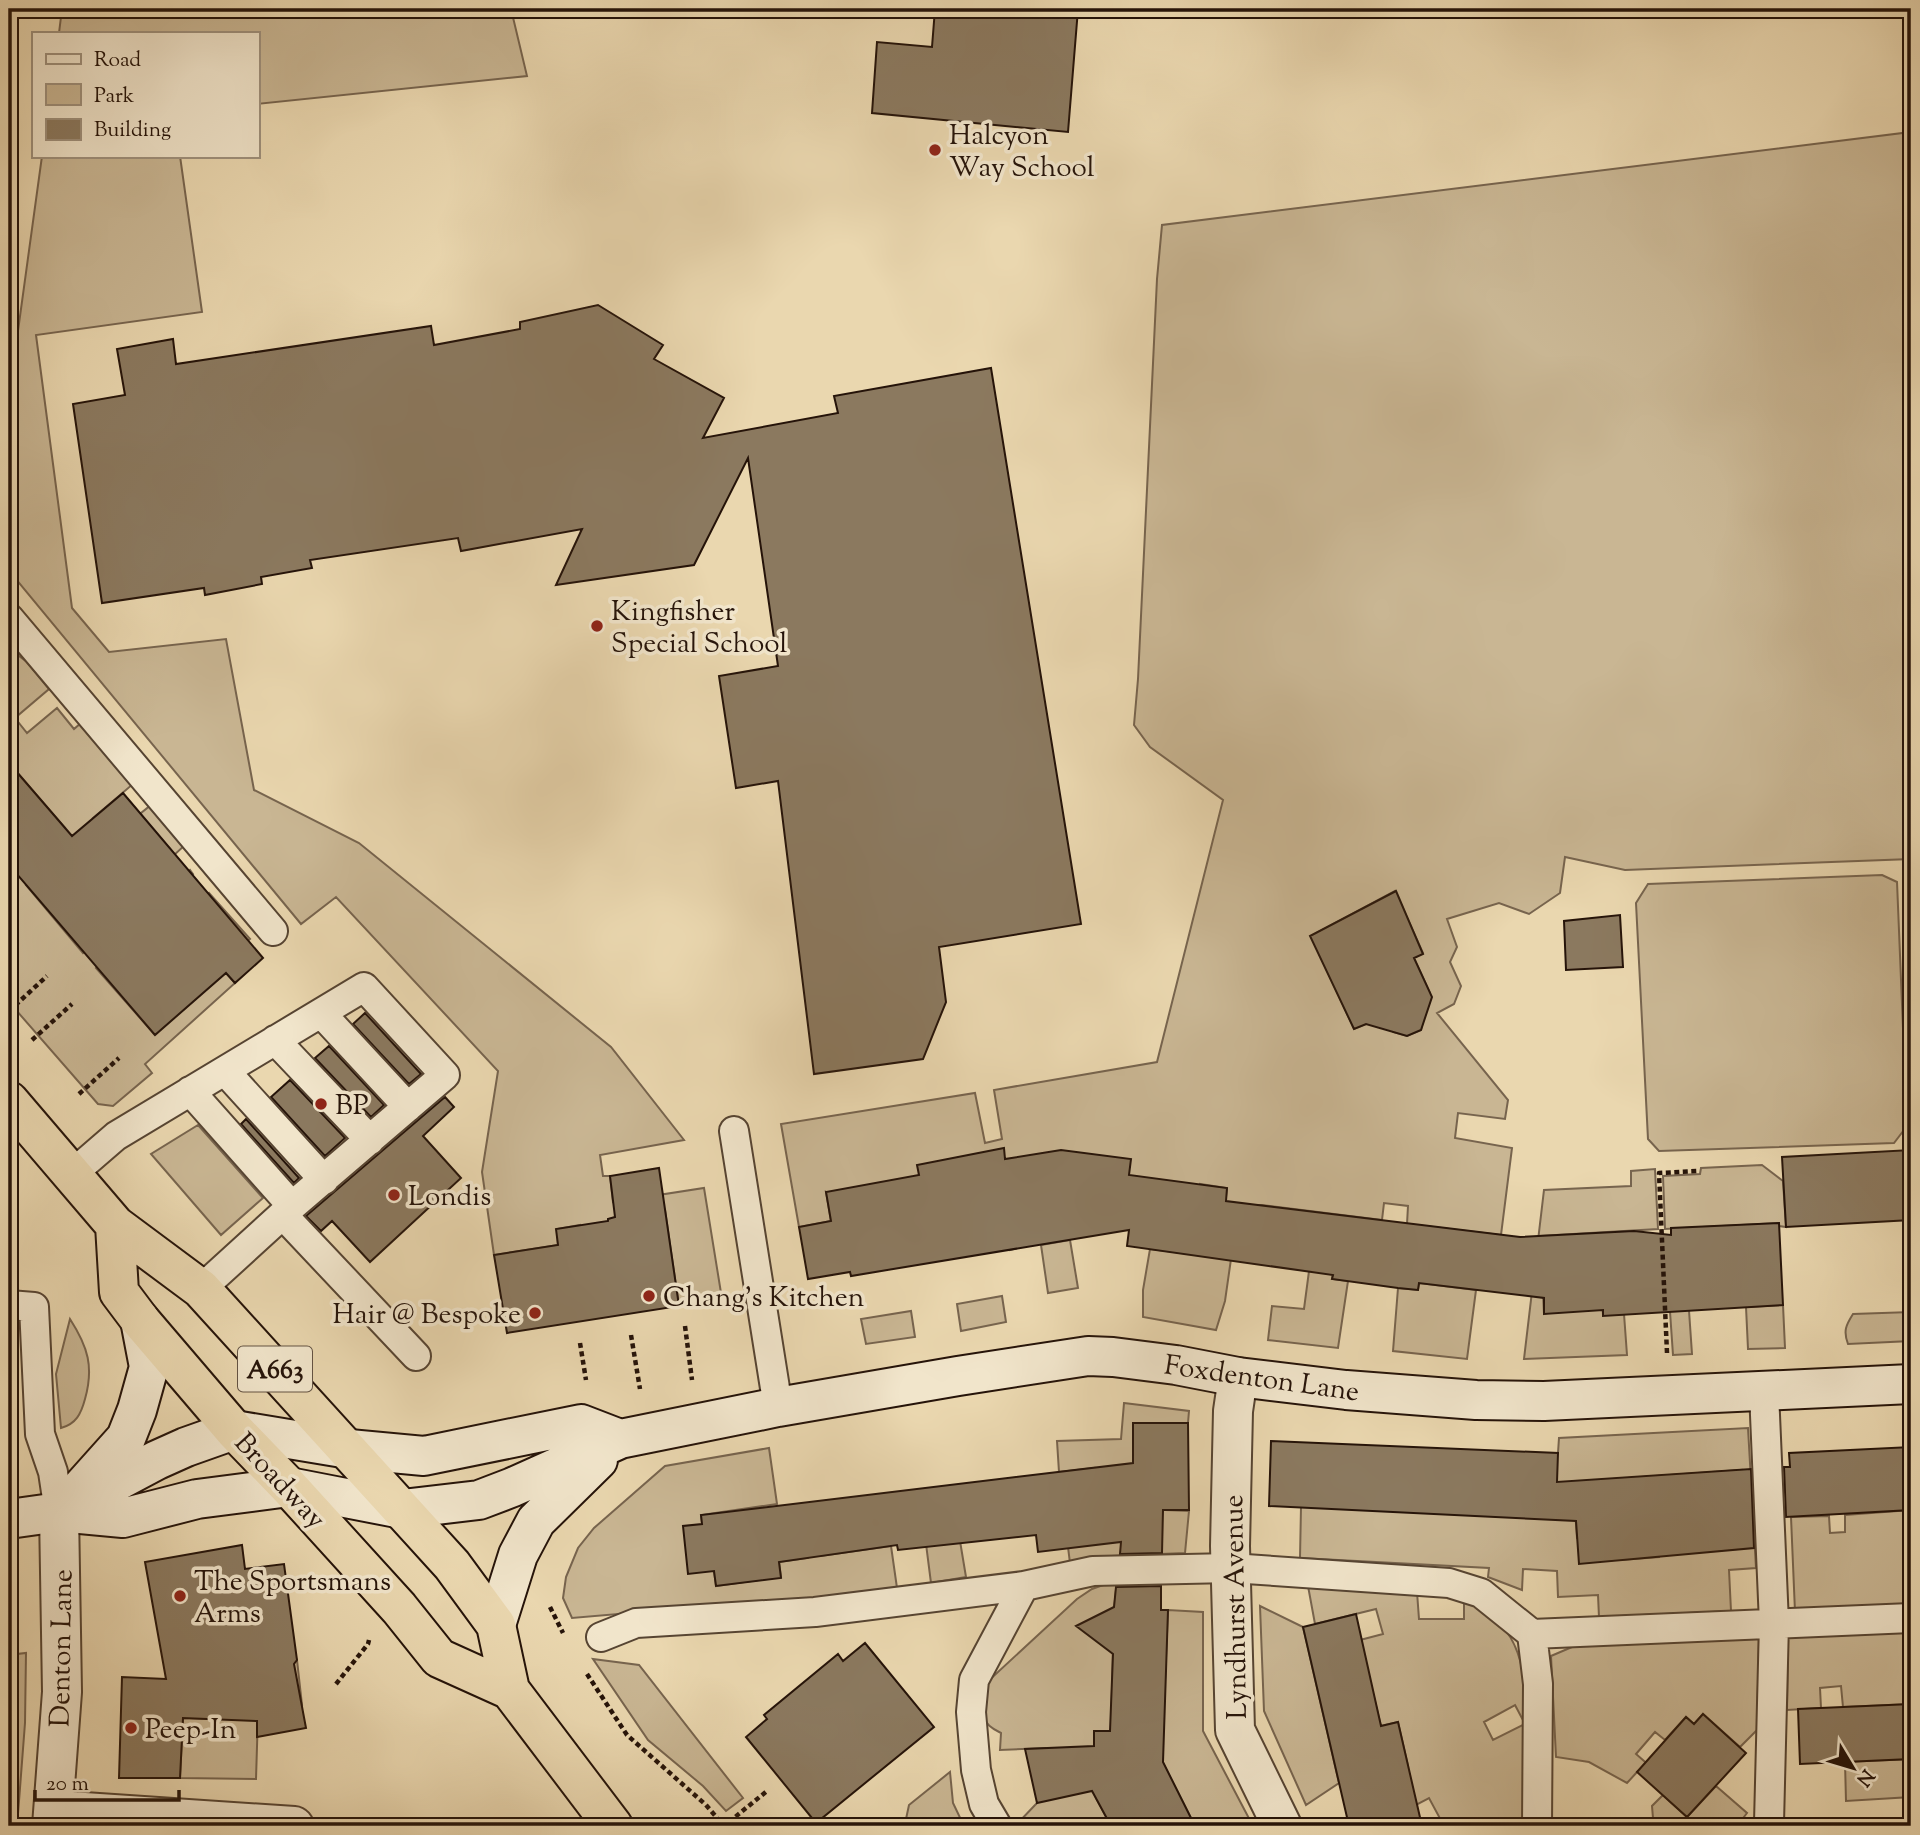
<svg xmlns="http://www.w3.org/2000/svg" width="1920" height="1835" viewBox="0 0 1920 1835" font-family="'Sorts Mill Goudy',serif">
<rect width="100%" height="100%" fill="#ead7af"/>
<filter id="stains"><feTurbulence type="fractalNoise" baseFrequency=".00286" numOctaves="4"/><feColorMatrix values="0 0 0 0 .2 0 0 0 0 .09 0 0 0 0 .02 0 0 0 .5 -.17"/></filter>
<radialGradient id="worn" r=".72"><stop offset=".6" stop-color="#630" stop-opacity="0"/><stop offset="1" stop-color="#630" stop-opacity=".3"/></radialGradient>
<path fill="#c9b693" stroke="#77644e" stroke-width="2" fill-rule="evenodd" d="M62,9h449l16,67 -270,28v-71h-198z
M1911,132v727l-286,11 -60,-13 -5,36 -31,21 -30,-11 -52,16 10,28 -7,15 11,24 -7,18 -17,9 71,87 -3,19 -47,-6 -3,25 57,10 -11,87 -94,-11 1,-18 -24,-3 -2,17 -120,-15 -37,1 2,-18 -27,-4 -3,18 -187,48 -12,-72 -65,76 -107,-62 5,29 -32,6 -18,-103 194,-31 10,50 17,-4 -8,-49 163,-28 66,-262 -73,-53 -16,-22 4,-46 19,-400 5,-54zM1395,891l28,62 -9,5 16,35 -9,37 -14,6 -14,-4 -7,-16 -32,13 -43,-93z
M42,156h138l22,156 -166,23 36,273 37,44 117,-13 28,151 105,53 252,204 73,93 -84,15 3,21h7l3,26 91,-14 18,111 -43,7 -14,-96 -57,9 1,15 -26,4 -3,-13 -23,4 1,16 -64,10 -12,-83 16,-101 -162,-174 -35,27 -291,-352 7,-234z
M11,650l16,12 22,27 -34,29 12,15 30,-25 17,21 7,-6 52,61 -40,34 17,20 41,-33 34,40 -39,36 14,15 30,-26 3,4 -34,30 17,18 33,-29 41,46 -31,26 16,18 -90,81 7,9 -39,33 -15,-2 -89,-102v-134l5,5 51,-45 -56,-65v-110zM30,881l118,17 -65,55 -57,-68zM101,963l54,72 -59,-67z
M1882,875l15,7 10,244 -13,17 -235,8 -11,-12 -12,-236 12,-19z
M198,1125l65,73 -42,37 -70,-81z
M1762,1165l21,16 3,46 -7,-1 -1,-3 -113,6 -2,-53 37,-2 1,-6z
M1655,1169l3,60 -118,7 4,78 58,-15 1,16 21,-1 3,41 -103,4 20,-169 87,-4v-15z
M1070,1240l8,48 -30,5 -7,-48z
M1150,1249l81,10 -6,42 -9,29 -73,-13v-27z
M1309,1271l24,3 -1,5 16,2 -10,67 -70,-8 4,-34 32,3z
M1419,1283l57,7 -9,69 -74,-8 5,-63 20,2z
M1002,1296l4,26 -45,9 -4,-27z
M1688,1296l4,58 -19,1 -4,-58z
M1783,1305l2,43 -37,1 -2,-42z
M911,1311l4,26 -49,7 -5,-25z
M1911,1312v29l-63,3c-5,-13 -2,-19 5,-30z
M70,1319c18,28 24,48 15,80 -4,15 -9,25 -24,29l-5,-54z
M1124,1403l65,8 -1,12h-55v75h33v12l23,1 -4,42 -73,3 -42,7 -4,-32 28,-63 -35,4 -2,-31 64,-2z
M1748,1428l8,140 -27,2 2,41 -132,6 -1,-22 -40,2 -1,-26 -34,-2 -1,21 -34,-13 1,-9 -189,-10 1,-51 257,-54 1,-15zM1740,1470l-82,61 1,26 -39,3 -43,-22 -4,-56z
M769,1448l8,56 -76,11 7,56h6l2,15 65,-9 -2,-15 29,-4 -6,-48 19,46 70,-10 6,42 -83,13 -126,7 -116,10 -9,-20 3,-21 12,-29 16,-20 71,-62z
M1911,1510v97l-116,5 -4,-95 38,-1 1,17 15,-1v-17z
M960,1541l6,36 -35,6 -5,-39z
M1117,1580l-3,29 -25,17c5,15 9,19 24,19l-2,86h-16l-1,27 71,-77 3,-71 35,2v119l50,95h-58l-32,-63 -67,35 15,28h-96l22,-23 8,-55 -45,2 1,-17c-26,-12 -19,-25 -16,-49l92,-85 15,-10z
M1308,1586l109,6 2,27h45v-21c14,10 32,20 42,33 33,42 19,143 17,195h-84l4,-2 -14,-26 -53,28h-5l40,-23 -3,-37 -10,-44 -17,4 -21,-86 23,-6 -7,-25 -61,15zM1515,1705l10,19 -32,16 -9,-18z
M1260,1606l43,21 36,156 -33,22 -42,-94z
M1911,1630v74l-68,3 -2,-21 -21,2 1,20 -34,2 1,-75z
M1759,1636l-2,94 -17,17 -37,-33 -9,10 -8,-7 -21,23 -10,-8 -19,22 16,14 -14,3 -11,12 -38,-21 -33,-5 -5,-101 35,-15z
M26,1653l-1,70 -7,91 -2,12h-7v-171z
M593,1659l46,6 104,133 -17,13 -23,-25 -55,-46z
M297,1660l5,45 -44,9 -2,65 -76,-1 3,-60 27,1 1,-17z
M1911,1759v38l-65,4 -1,-39z
M950,1772l3,31 11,23h-53l-5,-7 3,-14z
M1716,1786l31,27 -10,13 -84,-8 -1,-12 11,-11 24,22z"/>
<path fill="#8b795f" stroke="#251309" stroke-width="2" d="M935,9h143l-10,123 -196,-19 5,-71 55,5z
M598,305l65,40 -9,14 70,39 -21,40 135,-25 -4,-17 157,-28 90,556 -142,23 7,55 -23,57 -109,15 -36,-293 -42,7 -17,-112 59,-10 -30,-208 -54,107 -138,20 26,-56 -121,22 -3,-13 -148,22 2,8 -51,9 1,7 -57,11 -1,-7 -102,15 -29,-199 52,-9 -8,-46 56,-10 3,25 255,-38 3,19 86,-16v-7z
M9,763l63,73 51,-43 140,165 -28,25 -9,-10 -71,62 -146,-170z
M1396,891l27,63 -9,4 18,39 -11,33 -14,6 -41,-12 -12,5 -44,-93z
M1620,915l3,52 -57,3 -2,-49z
M365,1013l56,61 -12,10 -56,-60z
M329,1046l55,59 -13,12 -56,-59z
M290,1080l55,58 -20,18 -54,-59z
M445,1097l9,10 -31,29 38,42 -91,84 -38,-41 -11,10 -15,-15z
M246,1119l53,59 -5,5 -53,-59z
M1004,1148l1,11 56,-9 70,9 -2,16 98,13 -1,13 294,36 114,-6 37,4v-7l108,-5 4,82 -180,11v-6l-59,4v-16l-125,-15 -1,7 -20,-2 -66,-9 1,-4 -206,-29 2,-16 -278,46 -1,-4 -42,7 -9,-52 32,-6 -5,-29 93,-17 -2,-10z
M1911,1150v70l-125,7 -4,-70z
M659,1168l20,138 -172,27 -13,-78 64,-10 -2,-16 52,-8v-2l7,-2 -5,-41z
M1133,1423h55l1,87h-26l-1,43 -42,1 1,-12 -83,10 -2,-17 -138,15 -1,-5 -118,17 2,16 -65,8 -2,-15 -26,3 -5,-48 19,-2 -1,-9 432,-52z
M1271,1441l287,12 -1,29 194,-13 3,79 -175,16 -3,-43 -307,-15z
M1911,1447v63l-125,7 -2,-50h6l-1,-14z
M242,1545l3,24 39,-5 13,96 -3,4 12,64 -49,9v-16l-74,-3 -3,60h-61l3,-101 44,2 -21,-117z
M1161,1586v24h7l-5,152 32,64h-84l-19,-35 -55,12 -12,-54 69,-3v-15h16l3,-77 -37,-28 38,-19 2,-20z
M1356,1614l25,112 17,-4 24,104h-73l-46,-199z
M865,1643l69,84 -118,96 -70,-86 21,-18 -3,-4 74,-61 5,7z
M1911,1704v55l-111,5 -2,-55z
M1703,1714l43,39 -59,64 -50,-45 49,-55 8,7z"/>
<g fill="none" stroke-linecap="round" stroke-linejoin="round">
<g stroke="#564432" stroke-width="32">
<path id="service" d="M9,618l264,313
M321,1013l87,94
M275,1040l95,100
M225,1071l99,109
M190,1091l102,115
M734,1131l44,276
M72,1174l44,-38 248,-149 81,88 -153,131 -91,83
M283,1215l133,141
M9,1305l25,2 6,127 13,38 6,40
M1764,1392l10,231 -5,200 2,3
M1532,1634l379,-16
M601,1637l35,-14 179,-11 209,-26 69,-15 138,-3 218,15 32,10 51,41 6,50 -1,142
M997,1826l-13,-22 -8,-34 -5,-58 3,-32 50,-94"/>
</g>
<g stroke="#564432" stroke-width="42">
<path id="minor" d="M1238,1377l-5,34 -3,135 5,184 47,96
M54,1810l240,16"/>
</g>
<g stroke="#564432" stroke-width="42">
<path id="tertiary" d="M52,1826l10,-134 -3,-180"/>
</g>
<g stroke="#251309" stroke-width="42">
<path id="secondary" d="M75,1495l51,-57 11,-28 12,-43 -9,-47
M59,1512l98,-52 29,-13 48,-17 115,19 75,7 157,-32 39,15
M9,1519l50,-7 64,6 74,-19 92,-12 113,22 77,-9 34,-13 107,-48 158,-32 180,-31 130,-20 25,1 63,8 62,12 108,13 130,10 68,1 367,-17
M496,1625l22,-70 18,-34 62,-61"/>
</g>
<g stroke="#251309" stroke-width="42">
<path id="trunk" d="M9,1101l106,124 86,64 251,276 44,60 14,65 103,136
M115,1225l4,67 21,28 94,110 55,57 110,121 40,50 71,32"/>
</g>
<path stroke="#251309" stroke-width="4.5" stroke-dasharray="5 3.5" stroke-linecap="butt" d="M9,1011l38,-35
M32,1040l40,-36
M79,1094l40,-36
M685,1326l7,54
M631,1335l9,54
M580,1343l6,37
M1667,1353l-8,-180 39,-2
M550,1607l13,26
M587,1674l40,61 79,70 18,21 43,-35
M336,1684l32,-40 1,-4
M523,1826l9,-4"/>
<use href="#service" stroke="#f1e5cb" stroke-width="28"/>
<use href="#minor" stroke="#f1e5cb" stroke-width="38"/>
<use href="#tertiary" stroke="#f1e5cb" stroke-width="38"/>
<use href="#secondary" stroke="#f1e5cb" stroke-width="38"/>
<use href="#trunk" stroke="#ead7af" stroke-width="38"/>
</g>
<g fill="#8f2418" stroke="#f1e5cb" stroke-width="2.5">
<circle cx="935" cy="150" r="7"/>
<circle cx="597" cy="626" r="7"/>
<circle cx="321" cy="1104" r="7"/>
<circle cx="394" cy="1195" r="7"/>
<circle cx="649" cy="1296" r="7"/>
<circle cx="535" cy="1313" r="7"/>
<circle cx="180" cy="1596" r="7"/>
<circle cx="131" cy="1728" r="7"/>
</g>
<g text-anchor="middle" stroke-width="7" stroke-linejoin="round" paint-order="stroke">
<rect fill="#f1e5cb" stroke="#625243" stroke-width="2" x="238" y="1346.5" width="74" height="45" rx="5"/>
<g font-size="26" font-weight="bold" fill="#251309">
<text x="275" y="1378">A663</text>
</g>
<g font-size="28" fill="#251309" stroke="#f1e5cb" text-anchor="start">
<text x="949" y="144">Halcyon<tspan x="949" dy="32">Way School</tspan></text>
<text x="611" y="620">Kingfisher<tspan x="611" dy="32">Special School</tspan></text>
<text x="335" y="1114">BP</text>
<text x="408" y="1205">Londis</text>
<text x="663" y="1306">Chang's Kitchen</text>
<text x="521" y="1323" text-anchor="end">Hair @ Bespoke</text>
<text x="194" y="1590">The Sportsmans<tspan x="194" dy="32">Arms</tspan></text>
<text x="145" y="1738">Peep-In</text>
</g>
<g font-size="28" fill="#251309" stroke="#f1e5cb">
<text transform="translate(1262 1377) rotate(8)" y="10">Foxdenton Lane</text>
<text transform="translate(281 1480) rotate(47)" y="10">Broadway</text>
<text transform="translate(1234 1607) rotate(-91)" y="10">Lyndhurst Avenue</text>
<text transform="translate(60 1648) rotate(-89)" y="10">Denton Lane</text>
</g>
</g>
<rect width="1920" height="1835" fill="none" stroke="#ead7af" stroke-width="35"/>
<rect x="10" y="10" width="1899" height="1814" fill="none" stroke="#251309" stroke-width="3.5"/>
<rect x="18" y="18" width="1885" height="1800" fill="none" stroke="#251309" stroke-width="2"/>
<rect x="32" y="32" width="228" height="126" fill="#f1e5cb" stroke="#9f917d" stroke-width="2"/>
<rect x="46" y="54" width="35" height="10" fill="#f1e5cb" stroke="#9f917d" stroke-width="2"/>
<text x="94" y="66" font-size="21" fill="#251309">Road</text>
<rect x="46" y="84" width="35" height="21" fill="#c9b693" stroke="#9f917d" stroke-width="2"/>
<text x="94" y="102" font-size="21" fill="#251309">Park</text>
<rect x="46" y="119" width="35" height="21" fill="#8b795f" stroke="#9f917d" stroke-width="2"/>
<text x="94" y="136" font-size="21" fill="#251309">Building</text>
<g transform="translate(1853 1768) rotate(128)" stroke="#f1e5cb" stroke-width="5" paint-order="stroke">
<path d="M0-5L12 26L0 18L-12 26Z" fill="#251309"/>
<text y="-10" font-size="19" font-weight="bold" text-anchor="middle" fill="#251309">N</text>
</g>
<path d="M35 1790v10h144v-10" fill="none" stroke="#251309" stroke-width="3.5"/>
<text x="46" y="1790" font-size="21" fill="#251309" stroke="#f1e5cb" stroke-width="5" paint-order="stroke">20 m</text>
<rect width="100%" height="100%" filter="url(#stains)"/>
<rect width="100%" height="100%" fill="url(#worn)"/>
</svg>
